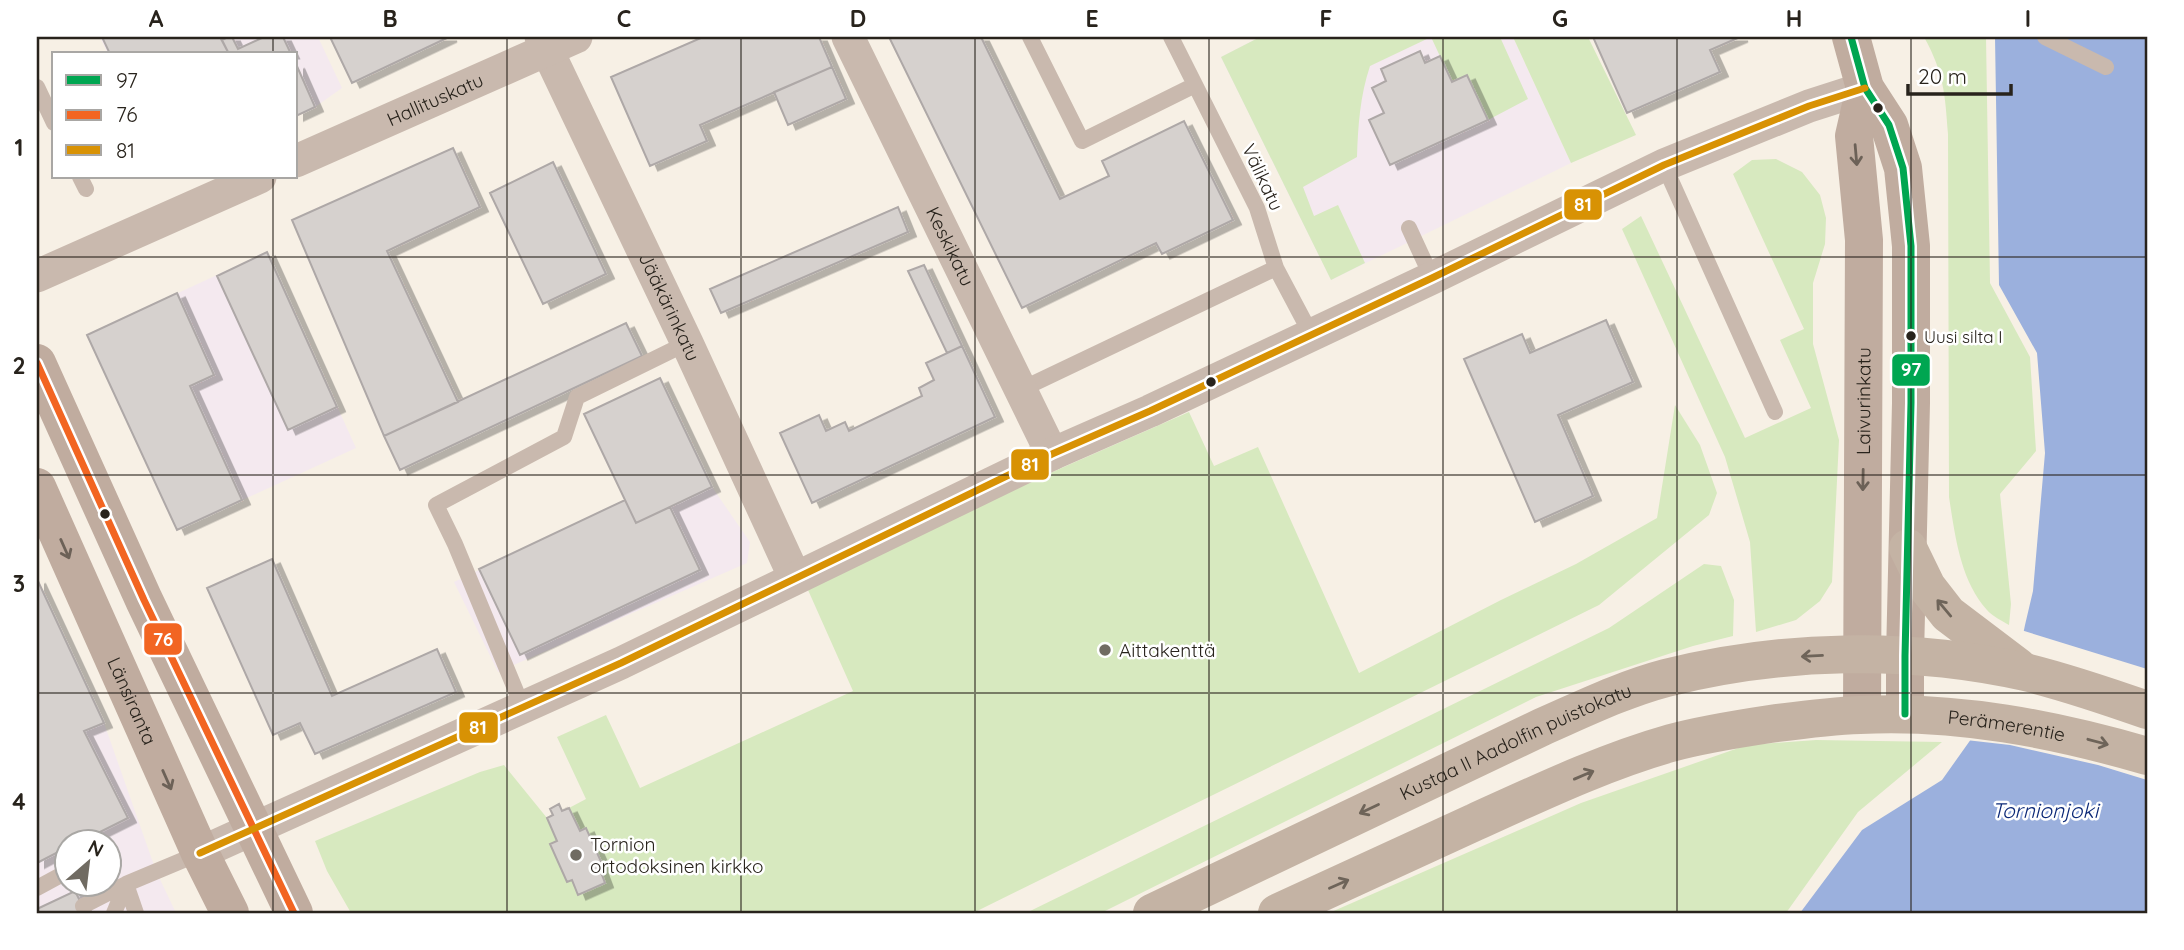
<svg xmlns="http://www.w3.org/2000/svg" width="2184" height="950" viewBox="0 0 2184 950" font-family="Quicksand,sans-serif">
<defs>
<filter id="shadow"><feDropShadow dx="8" dy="4.5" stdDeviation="0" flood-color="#0004"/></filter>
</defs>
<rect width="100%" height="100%" fill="#f7f0e5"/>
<path fill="#f4e9ef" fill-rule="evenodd" d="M100,37h218l24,51 -27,19 -19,9v-62h-188z
M1260,37h253l58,126 -240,117 -110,-223z
M267,252l89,196 -179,82 -90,-195z
M712,487l38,55 -3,21 -249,109 -44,-90 171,-82 11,23z
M37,579l67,144 52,148 20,42h-139zM66,842h42v42h-42z"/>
<path fill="#d7e9bf" d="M1260,37h240l28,62 -40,21 -21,-45 -15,7 -21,-45 -61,29c-10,30 -12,60 -13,91l-54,30 11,29 24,-11 27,58 -34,17 -110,-223z
M1513,37h75l48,98 -65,28z
M1924,37h62l4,246 40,74 6,94 -36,43 11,110 -2,21c-7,-4 -17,-9 -22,-15 -27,-30 -32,-75 -38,-113l-1,-363c-3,-40 -4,-61 -24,-97z
M1776,159l26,13 18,23 6,23 -1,26 -12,39v61l26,96 -7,142 -12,19 -24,19 -40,12 -6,-90 -25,-85 -103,-228 19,-13 104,222 66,-30 -31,-68 24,-11 -71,-155 19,-14z
M1675,405l25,40 17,48 -8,22 -110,90 -626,308h-622l-24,-42 -12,-30 165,-69 24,-7 43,53 10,23 -7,4 17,37 5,-2 7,15 26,-12 -6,-16 3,-1 -16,-37 -6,2 -11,-23 17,-9 -29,-62 49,-22 34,73 213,-97 -49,-110 385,-169 25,54 44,-19 101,226 142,-73 75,-36 81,-46z
M1704,564l17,2 13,34 -1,36 -40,10 -157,51 -435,216h-75l583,-285z
M1816,740l126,2 -84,70 -72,101h-457l252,-110 166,-58z"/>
<path fill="#9bb0dd" d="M1995,37h152v876h-347l62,-83 80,-50 49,-69 27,-52 7,-34 8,-34 12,-138 -8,-100 -38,-68z"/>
<path fill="#f7f0e5" d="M2021,630l126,39v111l-49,-15 -88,-20 -44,-5 22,-31 14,-25 13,-27z"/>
<path fill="#d6d1ce" stroke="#aea8a7" stroke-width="2" filter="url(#shadow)" d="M102,37h118l9,17h-119z
M228,37h4l6,12 26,-12h19l8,17h-62l-7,-14z
M330,37h119l-97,46z
M703,37h116l13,30 -132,58 7,16 -57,25 -39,-89z
M889,37h92l79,162 49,-23 -7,-15 82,-40 49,99 -71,34 -6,-11 -134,65z
M1593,37h147l-30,13 10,22 -93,41z
M1420,51l5,12 15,-7 12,26 15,-7 21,45 -98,45 -21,-45 15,-7 -12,-25 14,-7 -5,-12z
M296,64l19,43 -19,9z
M832,67l14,32 -58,26 -14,-33z
M453,148l27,59 -93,44 71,151 -74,34 -92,-216z
M553,162l53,112 -63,30 -53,-111z
M898,207l10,25 -187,81 -11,-24z
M267,252l70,155 -49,23 -71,-154z
M924,265l38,81 -15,7 -39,-82z
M177,293l37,82 -24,11 52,114 -65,30 -90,-195z
M1606,320l27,62 -75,33 35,81 -58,26 -71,-163 58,-25 8,19z
M626,323l16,33 -242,114 -16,-34z
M962,346l33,71 -183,86 -32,-70 39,-18 7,16 19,-9 4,9 73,-35 -3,-8 15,-8 -8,-17z
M660,378l52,109 -76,36 -52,-109z
M625,500l11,23 34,-16 30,63 -180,85 -41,-86z
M272,559l60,137 105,-47 19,43 -141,62 -15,-31 -27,12 -66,-147z
M37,579l67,144 -20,8 44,87 -48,24h-14v6l-29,15z
M559,804l3,7 7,-3 11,23 6,-3 17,38 -4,1 6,16 -27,12 -6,-15 -5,2 -17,-38 7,-3 -10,-23 6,-3 -3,-6z
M75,891l11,22h-49v-4z"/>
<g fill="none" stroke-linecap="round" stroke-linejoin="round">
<path stroke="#c9b9ae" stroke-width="16" d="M1030,37l52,104 113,-56
M1171,37l86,171 19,60 36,68
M2045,37l61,30
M37,87l17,36
M1664,165l111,247
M80,177l6,12
M1409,228l23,50
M1020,390l256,-122
M523,708l-68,-164 -19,-39 128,-68 13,-40 110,-54
M126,884l10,29
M37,888l24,-13h5
M83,906l43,-22 74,-31
M114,913l12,-29"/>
<g stroke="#c9b9ae" stroke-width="33">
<path id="s1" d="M541,37l146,306 108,235"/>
<path id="s2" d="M848,37l204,417"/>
<path id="s3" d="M296,161l280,-124"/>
<path d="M37,276l223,-99"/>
<path d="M200,853l421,-190 431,-209 98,-43 282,-133 232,-113 145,-59 56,-18"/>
</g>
<g stroke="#c0ac9f" stroke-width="38">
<path d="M1851,37l14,51 24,37 14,43 8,78v157l-6,253v58"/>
<path d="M37,363l107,237 150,313"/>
<path id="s4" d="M37,487l163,366 30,60"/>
<path id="s5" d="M1862,714l2,-474 -10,-104 11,-48"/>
</g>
<g stroke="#c4b3a4" stroke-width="38">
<path d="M1908,548l19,39 21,27 70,53"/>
<path id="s6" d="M1152,913l390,-186c41,-18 82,-38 124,-49 116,-29 242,-32 359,-6 41,10 82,24 122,38"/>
<path id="s7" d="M1277,913c66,-31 132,-61 198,-91 64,-29 129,-60 196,-79 33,-9 66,-14 99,-19 30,-4 60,-8 90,-9 97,-5 194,14 287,41"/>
</g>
<g stroke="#fff" stroke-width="12">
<path id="bus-1" d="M1851,37l14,51 24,37 14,43 8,78v157l-6,253v58"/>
</g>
<g stroke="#fff" stroke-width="12">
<path id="bus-2" d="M37,363l107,237 150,313"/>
</g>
<g stroke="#fff" stroke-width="12">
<path id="bus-3" d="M200,853l421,-190 431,-209 98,-43 282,-133 232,-113 145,-59 56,-18"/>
</g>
<use href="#bus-1" stroke="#00a651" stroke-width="7"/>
<use href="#bus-2" stroke="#f26522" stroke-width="7"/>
<use href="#bus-3" stroke="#d89204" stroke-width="7"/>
</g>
<defs><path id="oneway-shaft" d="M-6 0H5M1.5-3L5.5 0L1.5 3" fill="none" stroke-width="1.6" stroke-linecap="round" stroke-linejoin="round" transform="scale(1.75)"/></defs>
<g stroke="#6c6157">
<use href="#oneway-shaft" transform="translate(1856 155) rotate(85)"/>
<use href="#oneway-shaft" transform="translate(1863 480) rotate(91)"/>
<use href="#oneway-shaft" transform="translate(65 549) rotate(66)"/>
<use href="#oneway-shaft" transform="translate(167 780) rotate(66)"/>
</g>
<g stroke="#6e6459">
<use href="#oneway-shaft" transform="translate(1944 608) rotate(-130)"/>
<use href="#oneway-shaft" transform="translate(1812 656) rotate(177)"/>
<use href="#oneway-shaft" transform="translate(2098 742) rotate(15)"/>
<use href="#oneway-shaft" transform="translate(1584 775) rotate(-23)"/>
<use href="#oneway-shaft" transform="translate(1369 809) rotate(155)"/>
<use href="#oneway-shaft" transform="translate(1339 884) rotate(-24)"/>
</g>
<path fill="none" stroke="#28231c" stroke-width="2" stroke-opacity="0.55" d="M273,37v17M507,37v876M741,37v876M975,37v876M1209,37v876M1443,37v876M1677,37v876M1911,37v876M273,177v736M37,257h2110M37,475h2110M37,693h2110"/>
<g fill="#28231c" stroke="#fff" stroke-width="2.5">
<circle cx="1878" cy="108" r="6"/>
<circle cx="1911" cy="336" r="6"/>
<circle cx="1211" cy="382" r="6"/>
<circle cx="105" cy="514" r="6"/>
</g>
<g fill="#706b62" stroke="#fff" stroke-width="2.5">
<circle cx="1105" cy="650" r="7"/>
<circle cx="576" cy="855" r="7"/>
</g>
<g text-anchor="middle" stroke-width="5" stroke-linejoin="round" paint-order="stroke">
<g font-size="17" fill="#28231c" stroke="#fff" text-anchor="start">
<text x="1924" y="343">Uusi silta I</text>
</g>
<g font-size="19" fill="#28231c" stroke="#fff">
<text dy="7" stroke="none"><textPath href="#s3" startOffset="152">Hallituskatu</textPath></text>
<text transform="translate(1263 177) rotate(65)" y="7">Välikatu</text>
<text dy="7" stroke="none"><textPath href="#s2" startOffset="233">Keskikatu</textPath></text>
<text dy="7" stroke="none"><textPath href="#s1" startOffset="299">Jääkärinkatu</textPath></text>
<text dy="7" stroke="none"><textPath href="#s5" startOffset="313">Laivurinkatu</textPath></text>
<text dy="7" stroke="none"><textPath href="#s4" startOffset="234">Länsiranta</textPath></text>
<text dy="7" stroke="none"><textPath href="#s7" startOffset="768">Perämerentie</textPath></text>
<text dy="7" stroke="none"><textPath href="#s6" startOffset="402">Kustaa II Aadolfin puistokatu</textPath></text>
</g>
<g font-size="19" fill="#28231c" stroke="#fff" text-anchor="start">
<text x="1119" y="657">Aittakenttä</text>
<text x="590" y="851">Tornion<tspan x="590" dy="22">ortodoksinen kirkko</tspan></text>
</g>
<g font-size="21" font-style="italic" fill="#0b2877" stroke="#fff">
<text x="2045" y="818">Tornionjoki</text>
</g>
</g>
<g stroke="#fff" stroke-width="2.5">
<rect x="1563" y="188" width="40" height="33" rx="7" fill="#d89204"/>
<rect x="1891" y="353" width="40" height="34" rx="7" fill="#00a651"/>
<rect x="1010" y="448" width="40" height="33" rx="7" fill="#d89204"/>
<rect x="143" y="622" width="40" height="34" rx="7" fill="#f26522"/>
<rect x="458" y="711" width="41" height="33" rx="7" fill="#d89204"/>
</g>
<g font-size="19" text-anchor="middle" font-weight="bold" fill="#fff">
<text x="1583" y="211">81</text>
<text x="1911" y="376">97</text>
<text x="1030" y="471">81</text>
<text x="163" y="646">76</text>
<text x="478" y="734">81</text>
</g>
<rect width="2184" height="950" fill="none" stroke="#ffffff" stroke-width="77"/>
<rect x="52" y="52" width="245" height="126" fill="#ffffff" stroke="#a9a7a4" stroke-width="2"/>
<rect x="66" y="75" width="35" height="10" fill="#00a651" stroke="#a9a7a4" stroke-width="2"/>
<text x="116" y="88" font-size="21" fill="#28231c">97</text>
<rect x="66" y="110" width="35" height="10" fill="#f26522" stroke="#a9a7a4" stroke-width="2"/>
<text x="116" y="122" font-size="21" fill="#28231c">76</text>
<rect x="66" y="145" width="35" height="10" fill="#d89204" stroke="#a9a7a4" stroke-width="2"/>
<text x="116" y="158" font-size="21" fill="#28231c">81</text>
<g transform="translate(88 863) rotate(28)"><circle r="33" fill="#ffffff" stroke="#a9a7a4" stroke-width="2"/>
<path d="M0-5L12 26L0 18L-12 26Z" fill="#706b62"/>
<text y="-10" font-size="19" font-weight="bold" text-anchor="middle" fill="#28231c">N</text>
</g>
<path d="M1908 84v10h103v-10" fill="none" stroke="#28231c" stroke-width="3.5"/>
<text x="1918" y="84" font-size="21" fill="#28231c" stroke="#ffffff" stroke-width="5" paint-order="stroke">20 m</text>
<rect x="38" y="38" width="2108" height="874" fill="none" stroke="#28231c" stroke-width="2.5"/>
<g font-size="23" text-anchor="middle" font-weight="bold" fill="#28231c">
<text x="156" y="27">A</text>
<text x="390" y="27">B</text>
<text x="624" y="27">C</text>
<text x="858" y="27">D</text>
<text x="1092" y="27">E</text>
<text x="1326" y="27">F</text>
<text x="1560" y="27">G</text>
<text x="1794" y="27">H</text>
<text x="2028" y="27">I</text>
<text x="19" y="156">1</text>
<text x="19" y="374">2</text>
<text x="19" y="592">3</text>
<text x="19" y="810">4</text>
</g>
</svg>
